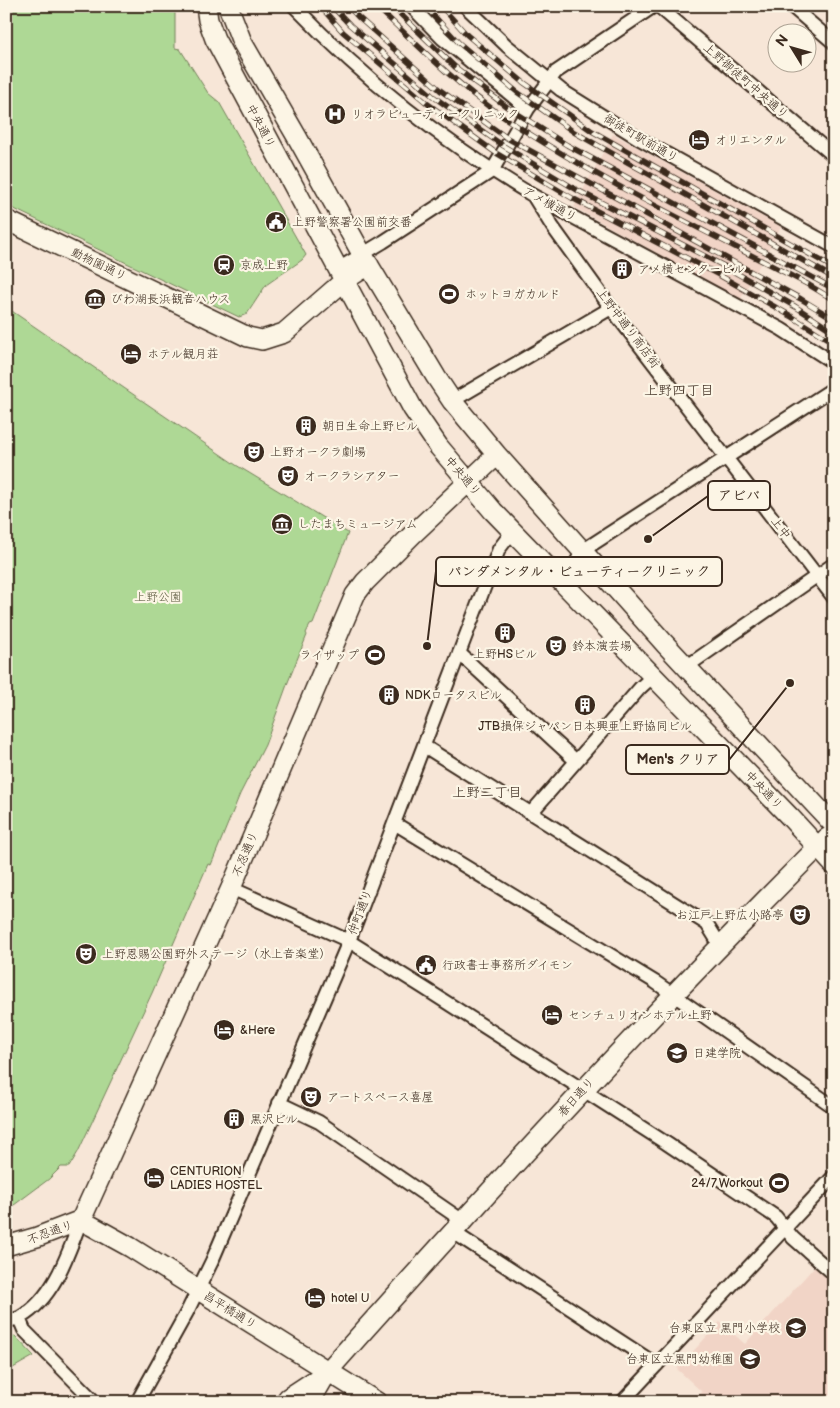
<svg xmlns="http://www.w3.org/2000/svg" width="840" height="1408" viewBox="0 0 840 1408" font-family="'Balsamiq Sans','Klee One',sans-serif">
<rect width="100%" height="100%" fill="#f7e6d7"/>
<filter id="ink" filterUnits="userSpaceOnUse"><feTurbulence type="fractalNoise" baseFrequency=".02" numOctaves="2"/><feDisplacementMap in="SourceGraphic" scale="10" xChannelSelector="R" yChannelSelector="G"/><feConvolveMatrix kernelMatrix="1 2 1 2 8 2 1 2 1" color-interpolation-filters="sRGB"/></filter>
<g filter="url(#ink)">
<path fill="#f1d4c6" d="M613,134l168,93 -41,73 -166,-93z
M815,1266l19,17v119h-141l9,-10 -25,-23 43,-47 25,22z"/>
<path fill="#aed895" stroke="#74815a" d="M6,6h169v42l5,1 28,44 11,9 87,153 -4,5 -36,25 -19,29 -8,3 -233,-112z
M6,307l230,158 112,68 -35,91 -3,1 -4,8 1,2 -19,47 -23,63 -25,49 -29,71 -3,-1 -56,129 -74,159 -9,15h-8l-12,12 -43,32z
M15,1336l19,20 -28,16v-34z"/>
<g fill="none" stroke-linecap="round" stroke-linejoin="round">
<g stroke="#3b2a1e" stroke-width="16">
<path id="street" d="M294,6c73,76 148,135 238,189l249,134 53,34
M411,6l31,32 86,71
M465,6l42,40 54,44 77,48 196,109
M658,6l176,150
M791,6l43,37
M534,197l18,29 59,82 223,290
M338,269l45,-27 109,-71 36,-62 28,-37 98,-66
M452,401l159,-93
M565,585l17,-34 252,-163
M459,653l116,107
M686,667l148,-103
M424,746l283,178 13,21
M531,813l109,-125 13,-12
M394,823l261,159 179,125
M231,888l118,53 75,47 242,155 110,74 17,21 41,36
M279,1103l40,19 144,99
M453,1232l204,133
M19,1318l5,12 71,72
M6,1320c5,0 11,0 15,-3 33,-19 47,-63 60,-97
M137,1402l50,-90 25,-51 137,-320 150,-392 13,-17
M622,1402l212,-226"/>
</g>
<g stroke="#3b2a1e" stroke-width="22">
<path id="secondary" d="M206,6l2,14 7,19 198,370 26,38 54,64 297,306 44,48
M228,6l14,36 55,95 65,117 74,123 16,24 45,54 168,189 169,181
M6,220l242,117 14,3 22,-7 61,-53 24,-15
M81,1220l49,27 247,155
M6,1246l31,-9 44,-17 150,-332 124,-293 10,-13 48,-48 84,-79
M285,1402l3,-4 35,-23
M310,1402l18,-31 32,-36c152,-170 306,-337 467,-497"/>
</g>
<use href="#street" stroke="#fcf5e5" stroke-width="12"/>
<use href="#secondary" stroke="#fcf5e5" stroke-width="19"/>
<g stroke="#3b2a1e" stroke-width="5.5">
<path id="rail" d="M320,6l23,26 85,72 68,49 76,45 147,77 72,41 43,27
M332,6l18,19 84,72 68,48 75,45 147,76 72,41 38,25
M348,6l10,11 82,73 67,48 294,161 33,20
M376,6c41,39 80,78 126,110 97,65 204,115 307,169l25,15
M392,6l63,61 52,40 60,38 267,144
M425,6l34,37 58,49 57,40 260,146
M441,6l26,29 56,47 69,49 242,137"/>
</g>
<use href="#rail" stroke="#fcf5e5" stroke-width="4" stroke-dasharray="11" stroke-linecap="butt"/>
</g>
</g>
<defs>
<g id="hospital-disc" transform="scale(1.125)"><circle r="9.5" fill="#3b2a1e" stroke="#fcf5e5"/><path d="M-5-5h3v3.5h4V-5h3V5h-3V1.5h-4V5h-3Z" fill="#fff"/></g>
<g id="hotel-disc" transform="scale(1.125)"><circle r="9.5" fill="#3b2a1e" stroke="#fcf5e5"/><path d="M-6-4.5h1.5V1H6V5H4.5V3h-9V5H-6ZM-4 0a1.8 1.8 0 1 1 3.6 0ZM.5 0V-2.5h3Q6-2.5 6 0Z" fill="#fff"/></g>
<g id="civic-disc" transform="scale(1.125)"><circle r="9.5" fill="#3b2a1e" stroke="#fcf5e5"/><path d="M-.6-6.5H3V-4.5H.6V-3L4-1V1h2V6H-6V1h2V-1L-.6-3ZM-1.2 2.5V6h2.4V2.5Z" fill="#fff"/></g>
<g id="station-disc" transform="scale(1.125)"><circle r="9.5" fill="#3b2a1e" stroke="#fcf5e5"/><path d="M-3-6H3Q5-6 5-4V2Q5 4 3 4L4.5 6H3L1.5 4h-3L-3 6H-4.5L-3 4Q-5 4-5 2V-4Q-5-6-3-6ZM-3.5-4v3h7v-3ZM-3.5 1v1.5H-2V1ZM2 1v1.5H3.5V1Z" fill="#fff"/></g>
<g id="building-disc" transform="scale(1.125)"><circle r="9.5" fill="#3b2a1e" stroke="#fcf5e5"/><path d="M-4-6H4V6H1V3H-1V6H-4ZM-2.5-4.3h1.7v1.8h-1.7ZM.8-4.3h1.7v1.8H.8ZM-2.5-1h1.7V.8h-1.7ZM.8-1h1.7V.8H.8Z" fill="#fff"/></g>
<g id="stadium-disc" transform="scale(1.125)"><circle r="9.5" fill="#3b2a1e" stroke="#fcf5e5"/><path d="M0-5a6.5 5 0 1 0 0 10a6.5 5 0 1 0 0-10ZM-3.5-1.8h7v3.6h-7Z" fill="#fff"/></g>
<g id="museum-disc" transform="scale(1.125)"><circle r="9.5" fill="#3b2a1e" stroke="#fcf5e5"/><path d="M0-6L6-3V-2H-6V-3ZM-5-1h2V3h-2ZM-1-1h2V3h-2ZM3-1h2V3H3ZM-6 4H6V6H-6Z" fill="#fff"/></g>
<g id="theatre-disc" transform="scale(1.125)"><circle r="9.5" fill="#3b2a1e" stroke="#fcf5e5"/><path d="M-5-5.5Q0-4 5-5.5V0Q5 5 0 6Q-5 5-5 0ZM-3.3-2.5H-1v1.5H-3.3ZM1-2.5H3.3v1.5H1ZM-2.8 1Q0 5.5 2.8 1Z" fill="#fff"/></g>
<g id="school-disc" transform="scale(1.125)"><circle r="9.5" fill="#3b2a1e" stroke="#fcf5e5"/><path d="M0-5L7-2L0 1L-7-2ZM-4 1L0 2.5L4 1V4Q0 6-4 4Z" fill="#fff"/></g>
</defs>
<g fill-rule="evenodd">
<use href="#hospital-disc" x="335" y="114"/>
<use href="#hotel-disc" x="699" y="140"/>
<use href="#civic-disc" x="276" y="222"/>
<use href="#station-disc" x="224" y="265"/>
<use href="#building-disc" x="622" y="269"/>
<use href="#stadium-disc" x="449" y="294"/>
<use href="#museum-disc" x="95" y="299"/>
<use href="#hotel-disc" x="131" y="354"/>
<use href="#building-disc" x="306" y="426"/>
<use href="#theatre-disc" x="254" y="452"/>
<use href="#theatre-disc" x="288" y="476"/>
<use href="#museum-disc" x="282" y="524"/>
<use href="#building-disc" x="505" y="633"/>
<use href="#theatre-disc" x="556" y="646"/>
<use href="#stadium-disc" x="375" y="655"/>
<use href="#building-disc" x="389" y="695"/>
<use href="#building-disc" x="585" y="705"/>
<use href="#theatre-disc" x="800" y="915"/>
<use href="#theatre-disc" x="86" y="954"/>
<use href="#civic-disc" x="426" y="965"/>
<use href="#hotel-disc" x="552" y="1015"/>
<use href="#hotel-disc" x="224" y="1030"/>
<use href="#school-disc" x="677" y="1053"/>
<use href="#theatre-disc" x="311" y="1097"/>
<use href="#building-disc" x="234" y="1119"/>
<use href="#hotel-disc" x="154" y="1178"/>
<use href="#stadium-disc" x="779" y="1183"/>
<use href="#hotel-disc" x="315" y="1298"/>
<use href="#school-disc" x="796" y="1328"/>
<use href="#school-disc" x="750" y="1359"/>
</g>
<g text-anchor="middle" stroke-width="4.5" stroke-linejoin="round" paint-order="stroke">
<g font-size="12" fill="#3b2a1e" stroke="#fcf5e5">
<text transform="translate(746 81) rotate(41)" y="4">上野御徒町中央通り</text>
<text transform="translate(261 126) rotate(62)" y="4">中央通り</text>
<text transform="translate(641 138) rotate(30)" y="4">御徒町駅前通り</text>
<text transform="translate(550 204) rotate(29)" y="4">アメ横通り</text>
<text transform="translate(99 264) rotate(26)" y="4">動物園通り</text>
<text transform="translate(628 328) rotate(53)" y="4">上野中通り商店街</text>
<text transform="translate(463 476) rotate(50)" y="4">中央通り</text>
<text transform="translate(781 528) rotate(53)" y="4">上中</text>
<text transform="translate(764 790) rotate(46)" y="4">中央通り</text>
<text transform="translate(245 854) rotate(-67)" y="4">不忍通り</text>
<text transform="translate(360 912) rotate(-69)" y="4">仲町通り</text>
<text transform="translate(576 1097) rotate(-48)" y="4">春日通り</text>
<text transform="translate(50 1232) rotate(-20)" y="4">不忍通り</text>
<text transform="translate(230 1310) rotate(32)" y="4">昌平橋通り</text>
</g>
<g font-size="12" fill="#3b2a1e" stroke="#fcf5e5" text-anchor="start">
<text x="351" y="118">リオラビューティークリニック</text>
<text x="715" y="144">オリエンタル</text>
<text x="292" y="226">上野警察署公園前交番</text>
<text x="240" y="269">京成上野</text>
<text x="638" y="273">アメ横センタービル</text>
<text x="465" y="298">ホットヨガカルド</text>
<text x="111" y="303">びわ湖長浜観音ハウス</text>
<text x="147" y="358">ホテル観月荘</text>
<text x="322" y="430">朝日生命上野ビル</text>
<text x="270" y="456">上野オークラ劇場</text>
<text x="304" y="480">オークラシアター</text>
<text x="298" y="528">したまちミュージアム</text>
<text x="572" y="650">鈴本演芸場</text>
<text x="505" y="658" text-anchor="middle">上野HSビル</text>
<text x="359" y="659" text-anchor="end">ライザップ</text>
<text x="405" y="699">NDKロータスビル</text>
<text x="585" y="730" text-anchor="middle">JTB損保ジャパン日本興亜上野協同ビル</text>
<text x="784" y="919" text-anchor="end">お江戸上野広小路亭</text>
<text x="102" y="958">上野恩賜公園野外ステージ（水上音楽堂）</text>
<text x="442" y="969">行政書士事務所ダイモン</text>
<text x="568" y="1019">センチュリオンホテル上野</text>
<text x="240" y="1034">&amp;Here</text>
<text x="693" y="1057">日建学院</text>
<text x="327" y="1101">アートスペース喜屋</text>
<text x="250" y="1123">黒沢ビル</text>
<text x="170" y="1175">CENTURION<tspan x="170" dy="14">LADIES HOSTEL</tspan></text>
<text x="763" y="1187" text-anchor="end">24/7 Workout</text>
<text x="331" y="1302">hotel U</text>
<text x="780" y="1332" text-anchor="end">台東区立 黒門小学校</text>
<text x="734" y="1363" text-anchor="end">台東区立黒門幼稚園</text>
</g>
<g font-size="12" fill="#58563c" stroke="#fcf5e5">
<text x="158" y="601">上野公園</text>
</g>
<g font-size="14" fill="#3b2a1e" stroke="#fcf5e5">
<text x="679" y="395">上野四丁目</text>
<text x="487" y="797">上野二丁目</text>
</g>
</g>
<path fill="none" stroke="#3b2a1e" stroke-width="2" d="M648 539L708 496M427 646L436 571M790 683L729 760"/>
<g fill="#3b2a1e" stroke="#fcf5e5" stroke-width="2">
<circle cx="648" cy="539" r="5"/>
<circle cx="427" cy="646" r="5"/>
<circle cx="790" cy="683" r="5"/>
</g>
<g fill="#fcf5e5" stroke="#3b2a1e" stroke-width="2">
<rect x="708" y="481" width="62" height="29" rx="5"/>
<rect x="436" y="557" width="286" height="29" rx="5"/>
<rect x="626" y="745" width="103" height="29" rx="5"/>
</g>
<g font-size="14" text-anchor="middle" font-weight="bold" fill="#3b2a1e">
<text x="739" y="500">アビバ</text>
<text x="579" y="576">パンダメンタル・ビューティークリニック</text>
<text x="678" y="764">Men's クリア</text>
</g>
<rect width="840" height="1408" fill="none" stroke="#fcf5e5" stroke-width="25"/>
<rect x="12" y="12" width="815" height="1383" fill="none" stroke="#3b2a1e" stroke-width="2" filter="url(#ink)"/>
<g transform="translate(792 48) rotate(307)"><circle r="24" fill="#fcf5e5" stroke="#afa495"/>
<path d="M0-4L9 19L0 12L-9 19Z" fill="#3b2a1e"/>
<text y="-8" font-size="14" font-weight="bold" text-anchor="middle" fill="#3b2a1e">N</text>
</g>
</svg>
